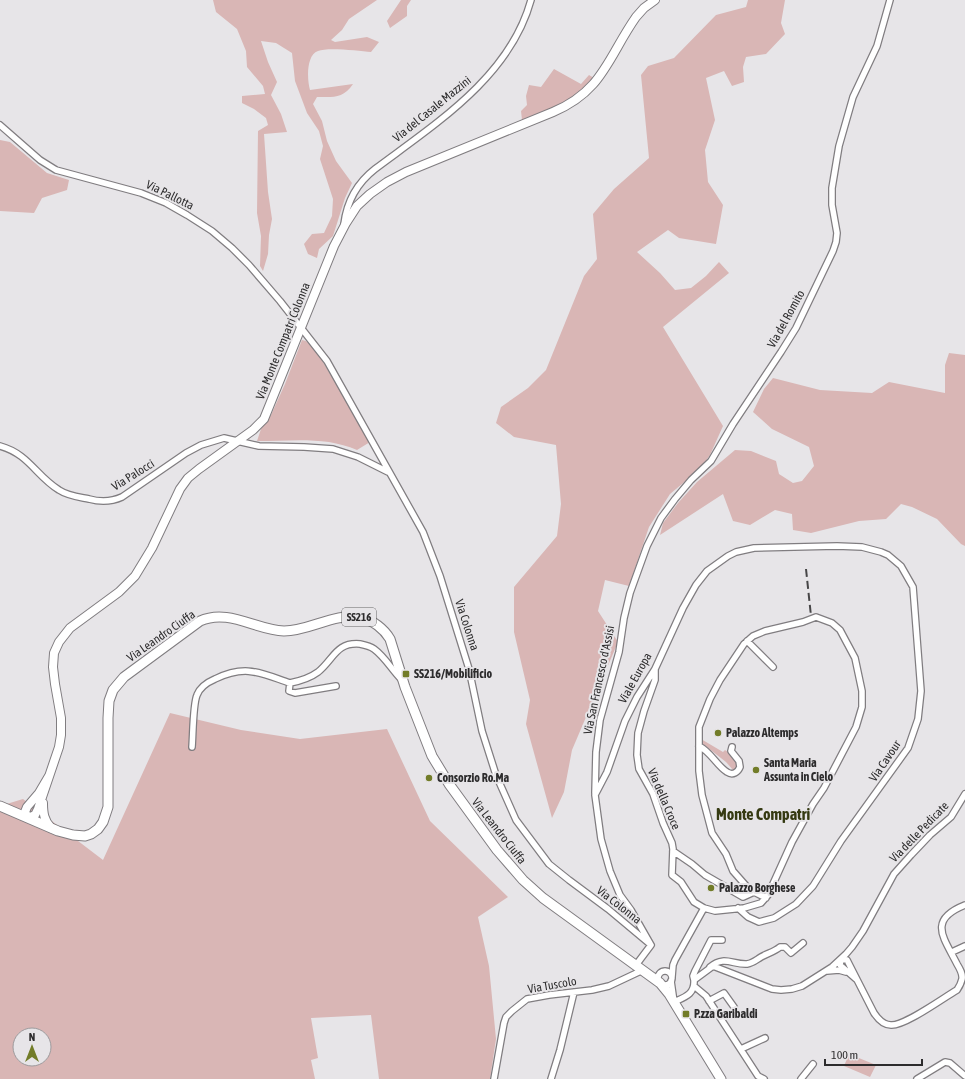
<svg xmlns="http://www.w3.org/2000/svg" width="965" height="1079" viewBox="0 0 965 1079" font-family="'Asap Condensed',sans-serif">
<rect width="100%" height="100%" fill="#e7e5e8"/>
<path fill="#d9b6b5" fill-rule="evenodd" d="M213,0h164l-28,19 -7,11 -11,10 4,2 32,-5 12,5 -8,10c-12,-1 -43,-5 -53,-1 -12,4 -11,29 -8,39l43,-6c-10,15 -20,13 -36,13l-4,7 9,17 5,20 9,20 16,22 -7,15 -12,38 -14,13 -2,9 -9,-4 -4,-10 8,-10 12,-1 8,-17 1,-17 -13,-40 3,-13 -4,-15 -12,-18 -12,-32 -3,-28 -16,-10 -15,-2 7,21 9,20 -6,13 10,19 6,18 -23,2 4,58 4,27 -3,16 -1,19 -5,17 -3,-5 1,-30 -4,-23 1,-82 10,-6 -2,-7 -12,-9 -12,-6v-7l23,-2 -2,-8 -16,-19 -1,-16 -9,-22 -21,-17z
M401,0h10l-4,6v10l-17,12 -3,-7z
M748,0h37l-4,23 4,11 -19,20 -20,3 -3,10 1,15 -12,4 -8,-15 -18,7 9,42 -10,30 3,32 15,23 -7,39 -37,-6 -11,-8 -31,22 23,21 15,17 16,-2 15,-12 13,-14 10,11 -66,54 60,99 -13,29 -10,14 -30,25 -21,33 -20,59 -24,-6 -7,31 20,31 -46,108 -8,42 -12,26 -26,-94 4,-24 -16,-68v-45l43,-51 4,-32 -5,-59 -42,-8 -18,-14 5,-16 27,-19 18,-18 38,-94 13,-17 -4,-45 21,-25 35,-31 -8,-83 7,-9 26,-8 42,-43 30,-8z
M554,69l27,15 8,-9 5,3c-5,5 -9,11 -15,15 -17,13 -38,20 -57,27l-1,-9 6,-6 -1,-9 3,-11 12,2z
M0,140l10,2 37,31 22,7 -2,10 -25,8 -8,15 -34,-2z
M302,340l4,1 10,9 54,92 -13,8c-31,-14 -66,-9 -100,-9l4,-12 10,-14 14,-31z
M949,353l16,2v191l-4,-2 -24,-25 -25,-12 -11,-3 -15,15 -27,2 -48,12 -18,-3 -1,-16 -17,-4 -25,15 -17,-4 -10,-27 -63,41 3,-12 15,-20 19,-21 38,-32 16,1 25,10 3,13 14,9 9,-2 12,-15 -5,-19 -37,-18 -19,-17 11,-23 9,-11 47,12 52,3 17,-11 56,11v-28z
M170,713l71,17 59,9 87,-10 43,92 78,76 -30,20 11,49 7,73 -6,40h-111l-8,-64 -60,3 7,40 -7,2 4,19h-315v-273l23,-7 80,61zM20,1035h24v24h-24z
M701,739l22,13 2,-2 9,6 5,11 -4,3h-2l-7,-8 -23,-18z
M849,1054l27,11 -6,12 -26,-11z"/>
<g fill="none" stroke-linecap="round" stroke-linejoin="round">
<g stroke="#807d80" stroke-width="8">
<path id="street" d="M0,125l40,35 16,10 85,23 25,10 21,12 25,16 20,17 17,17 31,36 47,60 96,171 17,44 29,93 13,62 14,44 20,45 33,44 20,16 39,29 43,36
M344,224c3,-23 13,-41 31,-55 60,-45 135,-92 156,-169
M0,446c29,8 36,30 59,44 9,6 20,7 30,9 11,3 22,3 33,-2l64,-44 15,-8 23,-7 35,8 45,1 29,2 25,8 30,15
M747,641l26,26
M655,669v11l-11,31 -6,22 -1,22 2,14 14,25 10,29 9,20 1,6 -1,26 9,7 13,20 10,6 11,3 29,-3 17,-5 7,-8 24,-53 21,-38 11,-16 32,-61 6,-20v-16l-7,-33 -15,-28 -8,-7 -16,-6 -13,5 -38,9 -12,5 -9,8 -24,36 -10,19 -11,28v44l3,24 10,38 14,21 7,17 15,17 6,4
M290,683l-1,8 6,2 41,-7
M699,746c12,6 18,20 28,26 6,4 11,0 13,-5l-1,-6 -8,-10 1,-4
M192,747c1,-12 1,-43 5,-52 3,-8 11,-13 18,-16 31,-15 45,-6 75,4 10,-2 20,-5 28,-11 16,-13 18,-30 42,-28 5,1 10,2 14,5 11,8 18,21 27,30
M595,793l1,-41 4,-32 19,-68 5,-34 6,-25 17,-47 14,-28 14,-19 16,-19 20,-19 22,-37 48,-72 15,-24 37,-77 3,-9 1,-9 -5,-28v-17l7,-42 14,-49 24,-51 13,-46
M673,851l19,13 13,11 38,22 11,-5 12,6
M952,952l13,-6
M636,965l15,-20 -20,-35 -11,-15 -10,-24 -9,-32 -6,-44 12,-23 18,-51 12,-24 18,-28 28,-61 13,-23 11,-14 21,-15 8,-4 18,-4 83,-2 25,1 19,5 7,3 13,11 12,21 8,104 -3,28 -10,29 -67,93 -28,45 -17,18 -22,14 -15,4 -11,-5 -10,-9
M710,967c14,-12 23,-2 37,-3 6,-1 9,-4 14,-7 7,-4 13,-5 19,-10h5l6,6 12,-10
M827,971l12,-1 7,2
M658 978a7 7 0 1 1 14 0a7 7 0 1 1-14 0Z
M672,977l1,-12 2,-5 29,-52
M856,979l-16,-14 1,-6 6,1 2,4 25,49c4,6 10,12 17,12 14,1 52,-27 66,-35 2,-3 4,-6 5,-11 1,-5 -2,-10 -5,-15 -13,-26 -30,-44 8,-59
M694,980l-1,-4 2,-5 16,-31h11
M671,981l3,21c11,-5 21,-8 20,-22l19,-14 59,23 9,1 11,-1 10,-3 30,-19 14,-13 6,-7 11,-16 31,-57 17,-19 19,-20 21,-18 14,-23
M694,986l12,10 52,80 6,3
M709,1001l15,-8 10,14
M741,1049l24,-11
M494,1079l10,-56 2,-6 6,-6 15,-12 22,-4 43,-5 17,-4 34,-16
M551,1079l9,-29 14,-58
M801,1079l12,-15
M917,1079l28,-17 5,1 15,13"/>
</g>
<g stroke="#807d80" stroke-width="10">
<path id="secondary" d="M49,776l-10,17 -12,14 -2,5 3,6 7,-3 3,-6 21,-62 2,-12v-17l-6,-34 -2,-17 1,-14 5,-11 11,-14 49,-36 16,-16 17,-28 28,-59 8,-11 11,-9 54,-39 11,-11 70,-173 12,-23 11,-17 13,-12 17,-12 19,-10 147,-60c50,-21 55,-55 83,-95l8,-9 11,-8
M43,803c0,10 1,17 8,25"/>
</g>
<g stroke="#807d80" stroke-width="11">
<path id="primary" d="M0,806l58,25 15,4 12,1 6,-2 7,-5 5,-7 5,-15v-89l1,-17 4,-11 11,-13 76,-56c28,-13 56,9 84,10 27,0 50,-19 77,-13 12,2 23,11 29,21l15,48 27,69 17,28 48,66 26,30 20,18 117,85 9,11 52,85"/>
</g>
<use href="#street" stroke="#fff" stroke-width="5.5"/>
<use href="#secondary" stroke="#fff" stroke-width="8"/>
<use href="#primary" stroke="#fff" stroke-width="9"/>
<path stroke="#474647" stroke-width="2" stroke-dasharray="8 4" stroke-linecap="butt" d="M806,569l5,47"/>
</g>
<g fill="#727c28" stroke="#e7e5e8" stroke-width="1.5">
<rect x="402" y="670" width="8" height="8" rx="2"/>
<circle cx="718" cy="733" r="4"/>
<circle cx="756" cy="770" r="4"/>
<circle cx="429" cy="778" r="4"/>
<circle cx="711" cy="888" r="4"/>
<rect x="682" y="1010" width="8" height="8" rx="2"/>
</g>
<g text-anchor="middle" stroke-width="4" stroke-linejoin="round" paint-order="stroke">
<rect fill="#e7e5e8" stroke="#656465" stroke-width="1" x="342" y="608" width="34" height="18" rx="3"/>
<g font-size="11" font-weight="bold" fill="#2d2c2d">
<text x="359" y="621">SS216</text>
</g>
<g font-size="12" fill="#2d2c2d" stroke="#e7e5e8">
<text transform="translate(432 109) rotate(-39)" y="4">Via del Casale Mazzini</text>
<text transform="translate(170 195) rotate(26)" y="4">Via Pallotta</text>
<text transform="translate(786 319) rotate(-61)" y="4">Via del Romito</text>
<text transform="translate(283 341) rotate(-68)" y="4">Via Monte Compatri Colonna</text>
<text transform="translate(133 475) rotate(-32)" y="4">Via Palocci</text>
<text transform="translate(467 625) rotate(72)" y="4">Via Colonna</text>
<text transform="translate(161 636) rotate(-35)" y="4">Via Leandro Ciuffa</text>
<text transform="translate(635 678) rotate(-61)" y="4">Viale Europa</text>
<text transform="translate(599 680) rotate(-78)" y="4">Via San Francesco d'Assisi</text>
<text transform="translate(885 761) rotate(-56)" y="4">Via Cavour</text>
<text transform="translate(664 799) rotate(67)" y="4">Via della Croce</text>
<text transform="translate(499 831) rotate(52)" y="4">Via Leandro Ciuffa</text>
<text transform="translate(919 832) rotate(-46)" y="4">Via delle Pedicate</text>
<text transform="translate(619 905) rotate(38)" y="4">Via Colonna</text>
<text transform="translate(552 985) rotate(-10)" y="4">Via Tuscolo</text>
</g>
<g font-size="12" font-weight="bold" fill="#2d2c2d" stroke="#e7e5e8" text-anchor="start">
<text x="414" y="678">SS216/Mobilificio</text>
<text x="726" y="737">Palazzo Altemps</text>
<text x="764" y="767">Santa Maria<tspan x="764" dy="14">Assunta in Cielo</tspan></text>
<text x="437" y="782">Consorzio Ro.Ma</text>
<text x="719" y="892">Palazzo Borghese</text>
<text x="694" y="1018">P.zza Garibaldi</text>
</g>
<g font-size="16" font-weight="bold" fill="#353a12" stroke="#e7e5e8">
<text x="763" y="820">Monte Compatri</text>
</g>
</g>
<g transform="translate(32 1047)"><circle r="19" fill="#e7e5e8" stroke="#9d9b9d"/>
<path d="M0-3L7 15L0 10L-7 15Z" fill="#727c28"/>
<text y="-6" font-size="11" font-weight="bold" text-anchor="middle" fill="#2d2c2d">N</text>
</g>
<path d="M825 1059v6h97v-6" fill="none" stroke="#2d2c2d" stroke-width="2"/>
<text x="831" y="1059" font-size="12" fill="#2d2c2d" stroke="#e7e5e8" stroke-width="3" paint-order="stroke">100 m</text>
</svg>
